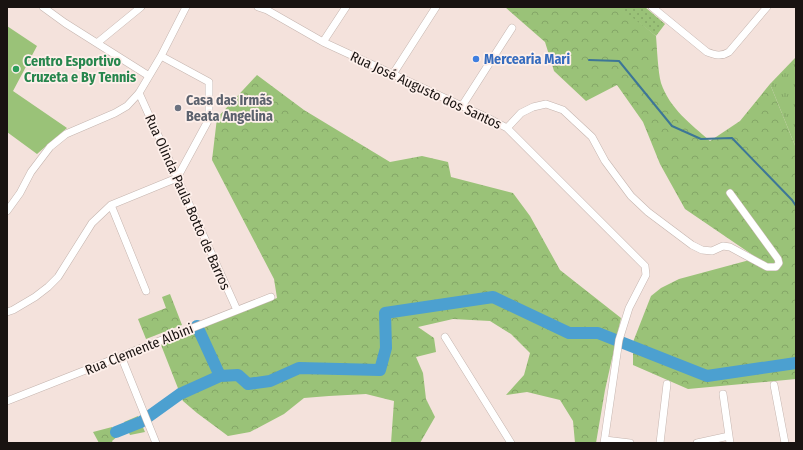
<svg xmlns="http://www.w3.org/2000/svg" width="803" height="450" viewBox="0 0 803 450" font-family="'Fira Sans Condensed',sans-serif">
<defs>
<pattern id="forest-crowns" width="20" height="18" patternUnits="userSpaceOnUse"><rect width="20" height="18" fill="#9ac278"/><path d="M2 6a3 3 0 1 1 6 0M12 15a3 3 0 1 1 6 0" fill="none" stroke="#84a667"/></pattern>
<pattern id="park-tufts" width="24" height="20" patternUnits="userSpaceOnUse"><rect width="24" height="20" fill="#9ac278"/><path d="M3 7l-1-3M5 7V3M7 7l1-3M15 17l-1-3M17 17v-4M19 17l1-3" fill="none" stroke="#84a667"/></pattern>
<pattern id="garden-dots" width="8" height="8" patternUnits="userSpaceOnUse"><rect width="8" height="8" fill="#9ac278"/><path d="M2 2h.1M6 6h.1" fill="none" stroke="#84a667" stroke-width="1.8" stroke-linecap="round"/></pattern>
</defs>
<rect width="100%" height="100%" fill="#f4e2dc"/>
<path fill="#9ac278" d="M7,26l30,20 -24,45 54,37 -30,26 -30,-22z
M138,416l7,16 -15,3 -6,-13z"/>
<path fill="url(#forest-crowns)" d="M505,7h116l35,29c1,12 2,36 5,47 9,26 30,41 49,58l30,-20 30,-37 26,64v231l-108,10 -55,-24v-23l18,-46 10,-8 18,-9 78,-21 -72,-49 -25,-45 -17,-42 -26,-37 -31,16 -32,-30 -9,-29z
M257,75l47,35 86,52 32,-6 26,6 3,15 62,16 17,23 30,54 61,48 -16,72 -9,53h-21l-2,-22 -13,-21 -33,-8 -21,3 18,-20 6,-22 -19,-19 -21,-13 -37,-2 -35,8 16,11 2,14 -20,5 7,16 3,26 9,18 -15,26h-29l3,-42 -28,-7 -37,2 -25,2 -20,16 -34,18 -22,4 -31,-23 -14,-12 -22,-56 34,-12 25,-14 57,-21 -3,-19 -62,-119 5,-42z
M170,294l12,31 -36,14 -8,-20 28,-11 -4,-11z
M112,427l6,9 -6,5 1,2h-14l-6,-11z"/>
<path fill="url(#park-tufts)" d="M796,57v91l-26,-64z"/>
<path fill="url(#garden-dots)" d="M619,7h26l20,17 -9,12z"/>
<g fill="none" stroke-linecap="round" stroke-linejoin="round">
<path stroke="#3d7697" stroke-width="2" d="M589,60l30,1 53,65 29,13 31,-1 60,62 4,6"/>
<path stroke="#4ca0d0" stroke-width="12" d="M197,326l23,50
M116,432l25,-10 39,-28 40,-18 18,-1 10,9 22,-3 29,-13 81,2 6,-22 -1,-35 108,-16 76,36h29l109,43 89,-13"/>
<g stroke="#c5b5af" stroke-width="8">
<path id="minor" d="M43,7l22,16 84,53
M258,7l9,3 56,32 167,77 17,9 138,138 1,9 -17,33 -10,32 -15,103
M652,7l55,45c8,3 14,5 22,0l38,-45
M323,42l23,-35
M97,43l44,-36
M393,74l43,-67
M139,93l98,217
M462,106l50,-78
M507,128l14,-15 12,-6 13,-3 17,6 29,27 13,24 26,35 17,16 44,33 10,5 10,1 11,-5 7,1 37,20h9l3,-4 -1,-4 -48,-66
M111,205l35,86
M7,211l13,-18 11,-21 19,-25 16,-13 49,-21 12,-7 12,-13 22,-37 25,-49
M7,312l6,-2 22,-13 13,-10 10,-10 34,-54 19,-18 66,-27 32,-59v-37l-48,-26
M445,337l66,106
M121,356l35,87
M774,385l11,58
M723,394l7,49
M7,401l264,-104
M605,440l25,3
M660,443l7,-59
M697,443l32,-7"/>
</g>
<use href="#minor" stroke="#fff" stroke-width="7"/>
</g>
<circle fill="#3f7fe0" stroke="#fef0eb" stroke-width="1.5" cx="476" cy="59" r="4"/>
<circle fill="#2e9e5b" stroke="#fef0eb" stroke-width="1.5" cx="16" cy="69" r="4"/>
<circle fill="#6b7280" stroke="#fef0eb" stroke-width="1.5" cx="178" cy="108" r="4"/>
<g text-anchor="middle" stroke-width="3.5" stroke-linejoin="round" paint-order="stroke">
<g font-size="14" font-weight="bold" fill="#366cbe" stroke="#fef0eb" text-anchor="start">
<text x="484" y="64">Mercearia Mari</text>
</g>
<g font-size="14" font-weight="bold" fill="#27864d" stroke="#fef0eb" text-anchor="start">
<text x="24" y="66">Centro Esportivo<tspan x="24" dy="16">Cruzeta e By Tennis</tspan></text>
</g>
<g font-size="14" fill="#191311" stroke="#fef0eb">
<text transform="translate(426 90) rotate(25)" y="5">Rua José Augusto dos Santos</text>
<text transform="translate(188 202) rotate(66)" y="5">Rua Olinda Paula Botto de Barros</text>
<text transform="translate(139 349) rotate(-22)" y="5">Rua Clemente Albini</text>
</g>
<g font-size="14" font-weight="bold" fill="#5b616d" stroke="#fef0eb" text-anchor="start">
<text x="186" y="105">Casa das Irmãs<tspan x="186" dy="16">Beata Angelina</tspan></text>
</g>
</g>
<rect width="803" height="450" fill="none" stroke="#191311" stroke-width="16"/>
</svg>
